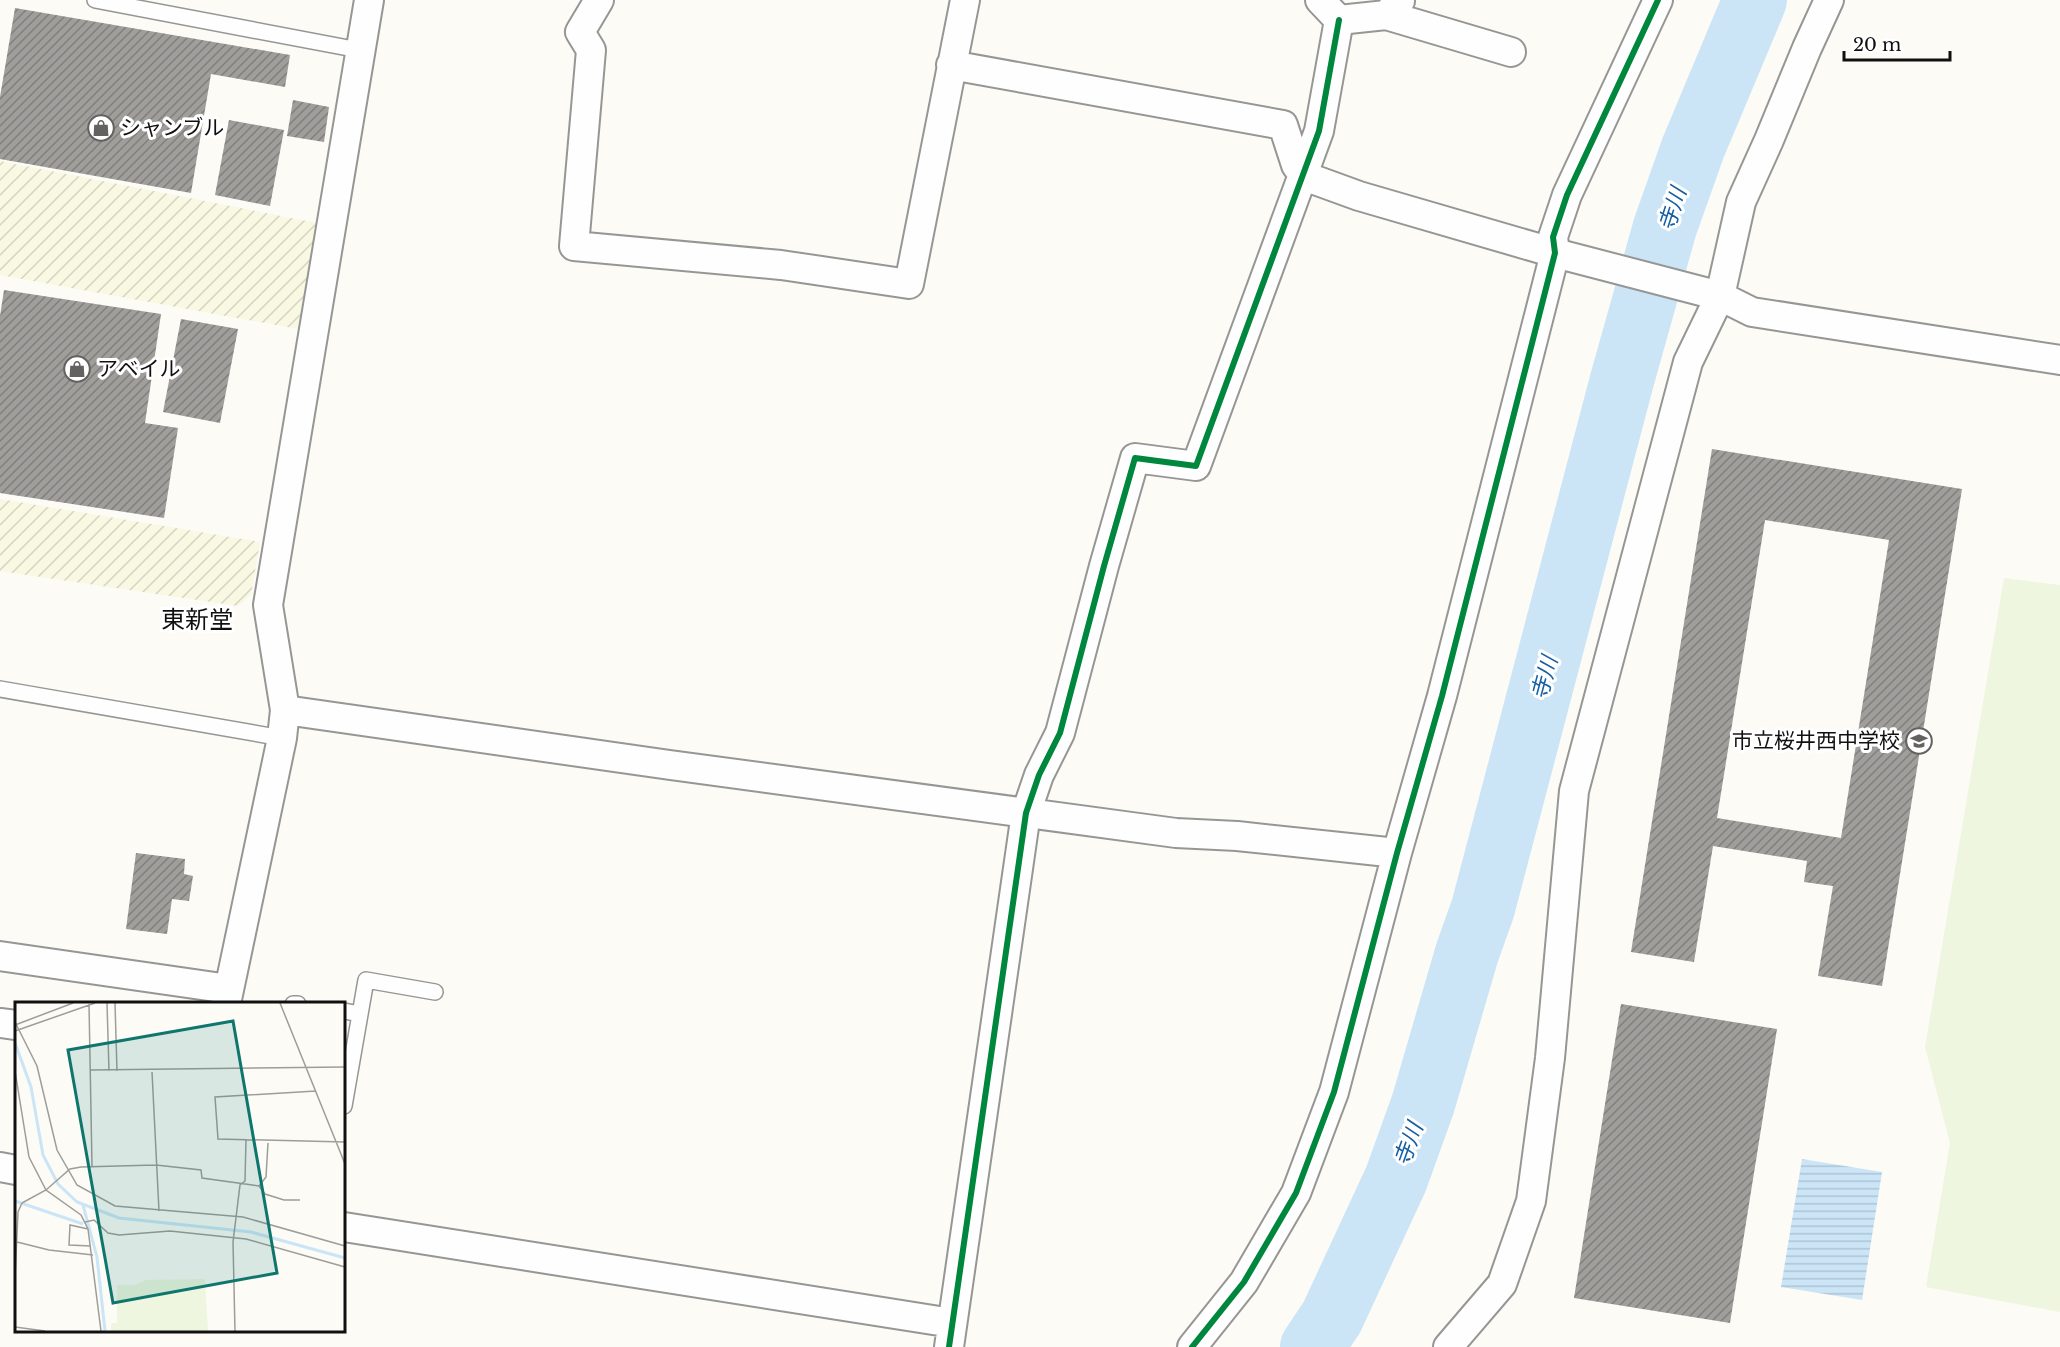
<svg xmlns="http://www.w3.org/2000/svg" width="2060" height="1347" viewBox="0 0 2060 1347" font-family="'Libre Baskerville','Noto Sans JP',serif">
<defs>
<pattern id="farmland-furrows" width="10" height="10" patternUnits="userSpaceOnUse" patternTransform="scale(1.5)"><rect width="10" height="10" fill="#f9f8e2"/><path d="M-1 1l2-2M0 10L10 0M9 11l2-2" fill="none" stroke="#d4d4c1"/></pattern>
<pattern id="water-rules" width="6" height="5" patternUnits="userSpaceOnUse" patternTransform="scale(1.5)"><rect width="6" height="5" fill="#cbe5f7"/><path d="M0 2.5h6" fill="none" stroke="#adc3d3"/></pattern>
<pattern id="building-hatch" width="6" height="6" patternUnits="userSpaceOnUse" patternTransform="scale(1.5)"><rect width="6" height="6" fill="#a09e9b"/><path d="M-1 1l2-2M0 6l6-6M5 7l2-2" fill="none" stroke="#817f7d"/></pattern>
</defs>
<rect width="100%" height="100%" fill="#fcfbf6"/>
<path fill="url(#farmland-furrows)" d="M0,161l317,62 -19,106 -298,-54z
M0,499l260,43 -9,53 -13,11 -238,-35z"/>
<path fill="#eef6df" d="M2004,578l56,7v727l-134,-25 24,-144 -25,-96z"/>
<path fill="url(#water-rules)" d="M1802,1159l80,13 -20,128 -81,-13z"/>
<g fill="none" stroke-linecap="round" stroke-linejoin="round">
<path stroke="#cbe5f7" stroke-width="64" d="M1312,1347l20,-30 64,-138 27,-75 44,-151 16,-45 139,-528 43,-153 28,-79 62,-148"/>
</g>
<path fill="url(#building-hatch)" fill-rule="evenodd" d="M15,8l275,47 -5,32 -74,-13 -20,119 -191,-34v-62z
M293,100l36,7 -5,35 -37,-6z
M229,120l55,10 -14,76 -55,-11z
M4,290l157,24 -16,109 33,5 -14,90 -164,-25v-177z
M181,319l57,10 -18,94 -57,-11z
M1712,449l250,40 -80,497 -64,-10 15,-90 -29,-4 3,-21 -94,-15 -19,116 -63,-10zM1765,520l124,20 -48,298 -124,-20z
M136,853l49,6 -1,15 9,2 -4,25 -17,-2 -5,35 -41,-5z
M1621,1004l156,25 -47,294 -156,-25z"/>
<g fill="none" stroke-linecap="round" stroke-linejoin="round">
<g stroke="#969694" stroke-width="18">
<path id="service" d="M95,0l264,50
M0,689l282,49
M293,1004h5
M344,1011l16,3
M344,1106l22,-126 69,12"/>
</g>
<g stroke="#969694" stroke-width="32">
<path id="minor" d="M599,0l-19,32 11,18 -17,196 207,19 128,19 56,-284
M1320,0l19,20
M1386,15l125,37
M1339,20l47,-5 14,-14
M951,65l332,60 13,40 8,11 55,20 196,57 165,43 32,16 308,48
M285,710l385,55 506,68 61,3 160,17
M0,956l229,33
M226,1004l56,-266 3,-28 -17,-105 101,-605
M0,1023l16,2
M0,1167l16,3
M344,1227l608,96
M949,1347l77,-534 13,-38 21,-42 44,-167 31,-108 61,8 123,-335 20,-111
M1192,1347l52,-65 52,-89 38,-101 63,-239 45,-157 113,-443 -2,-16 14,-42 91,-195
M1448,1347l54,-63 29,-83 19,-143 24,-267 114,-429 32,-66 21,-94 28,-62 38,-92 22,-48"/>
</g>
<use href="#service" stroke="#fffefe" stroke-width="15"/>
<use href="#minor" stroke="#fffefe" stroke-width="28"/>
<g stroke="#fff" stroke-width="10">
<path id="cycleway" d="M949,1347l77,-534 13,-38 21,-42 44,-167 31,-108 61,8 123,-335 20,-111
M1192,1347l52,-65 52,-89 38,-101 63,-239 45,-157 113,-443 -2,-16 14,-42 91,-195"/>
</g>
<use href="#cycleway" stroke="#00873e" stroke-width="6"/>
</g>
<defs>
<g id="shop-ring" transform="scale(1.35)"><circle r="9.5" fill="#fff" stroke="#636260" stroke-width="1.5"/><path d="M-5-2.5h2.3a2.7 3.5 0 0 1 5.4 0H5L5.5 6h-11ZM-1.5-2.5h3a1.5 2.3 0 0 0-3 0Z" fill="#636260"/></g>
<g id="school-ring" transform="scale(1.35)"><circle r="9.5" fill="#fff" stroke="#636260" stroke-width="1.5"/><path d="M0-5L7-2L0 1L-7-2ZM-4 1L0 2.5L4 1V4Q0 6-4 4Z" fill="#636260"/></g>
</defs>
<g fill-rule="evenodd">
<use href="#shop-ring" x="101" y="128"/>
<use href="#shop-ring" x="77" y="369"/>
<use href="#school-ring" x="1919" y="741"/>
</g>
<g text-anchor="middle" stroke-width="6" stroke-linejoin="round" paint-order="stroke">
<g font-size="21" fill="#101010" stroke="#fff" text-anchor="start">
<text x="120" y="135">シャンブル</text>
<text x="97" y="376">アベイル</text>
<text x="1900" y="748" text-anchor="end">市立桜井西中学校</text>
</g>
<g font-size="22" font-style="italic" fill="#155fa5" stroke="#fff">
<text transform="translate(1672 209) rotate(-72)" y="8">寺川</text>
<text transform="translate(1544 678) rotate(-75)" y="8">寺川</text>
<text transform="translate(1408 1144) rotate(-70)" y="8">寺川</text>
</g>
<g font-size="24" fill="#101010" stroke="#fff">
<text x="197" y="628">東新堂</text>
</g>
</g>
<g transform="translate(15 1002)">
<rect width="330" height="330" fill="#fcfbf6"/>
<path d="M190,277l3,52h-97v-8h6v-38h18l11,-5z" fill="#eef6df"/>
<path fill="none" stroke="#cbe5f7" stroke-width="3" d="M0,41l16,44 12,68 15,29 19,18 42,16 132,14 94,26M0,199l68,23M68,203l14,52 8,74"/>
<path fill="none" stroke="#9e9d9a" stroke-width="1.5" d="M92,1l2,68M100,1l2,68M265,1l65,161M74,2l3,162M0,20l22,44 20,84 20,35 38,21 128,11 102,29M0,23l58,-22M0,29l80,-28M75,68l255,-3M0,69l14,86 17,33 35,25 7,14 13,102M137,70l7,139M301,89l-101,6 3,42 127,3M244,184l6,8 19,6h16M244,184l7,-9 2,-34M7,201l24,-13 24,-21 11,-2 75,-2 45,5 1,8 57,8M70,220l9,-2 14,13 11,2 51,-4 76,8 99,28M73,227l-18,-4 -1,20 22,1M2,240l32,8 44,5M0,276l3,-66 4,-9M0,325l30,4M220,329l-2,-89 7,-57 5,-4 1,-42"/>
<path fill="#0f766e" fill-opacity="0.15" stroke="#0f766e" stroke-width="3" d="M218,19l44,252 -164,30 -45,-253z"/>
<rect width="330" height="330" fill="none" stroke="#101010" stroke-width="3"/>
</g>
<path d="M1844 51v9h106v-9" fill="none" stroke="#101010" stroke-width="3"/>
<text x="1853" y="51" font-size="18" fill="#101010" stroke="#ffffff" stroke-width="4.5" paint-order="stroke">20 m</text>
</svg>
